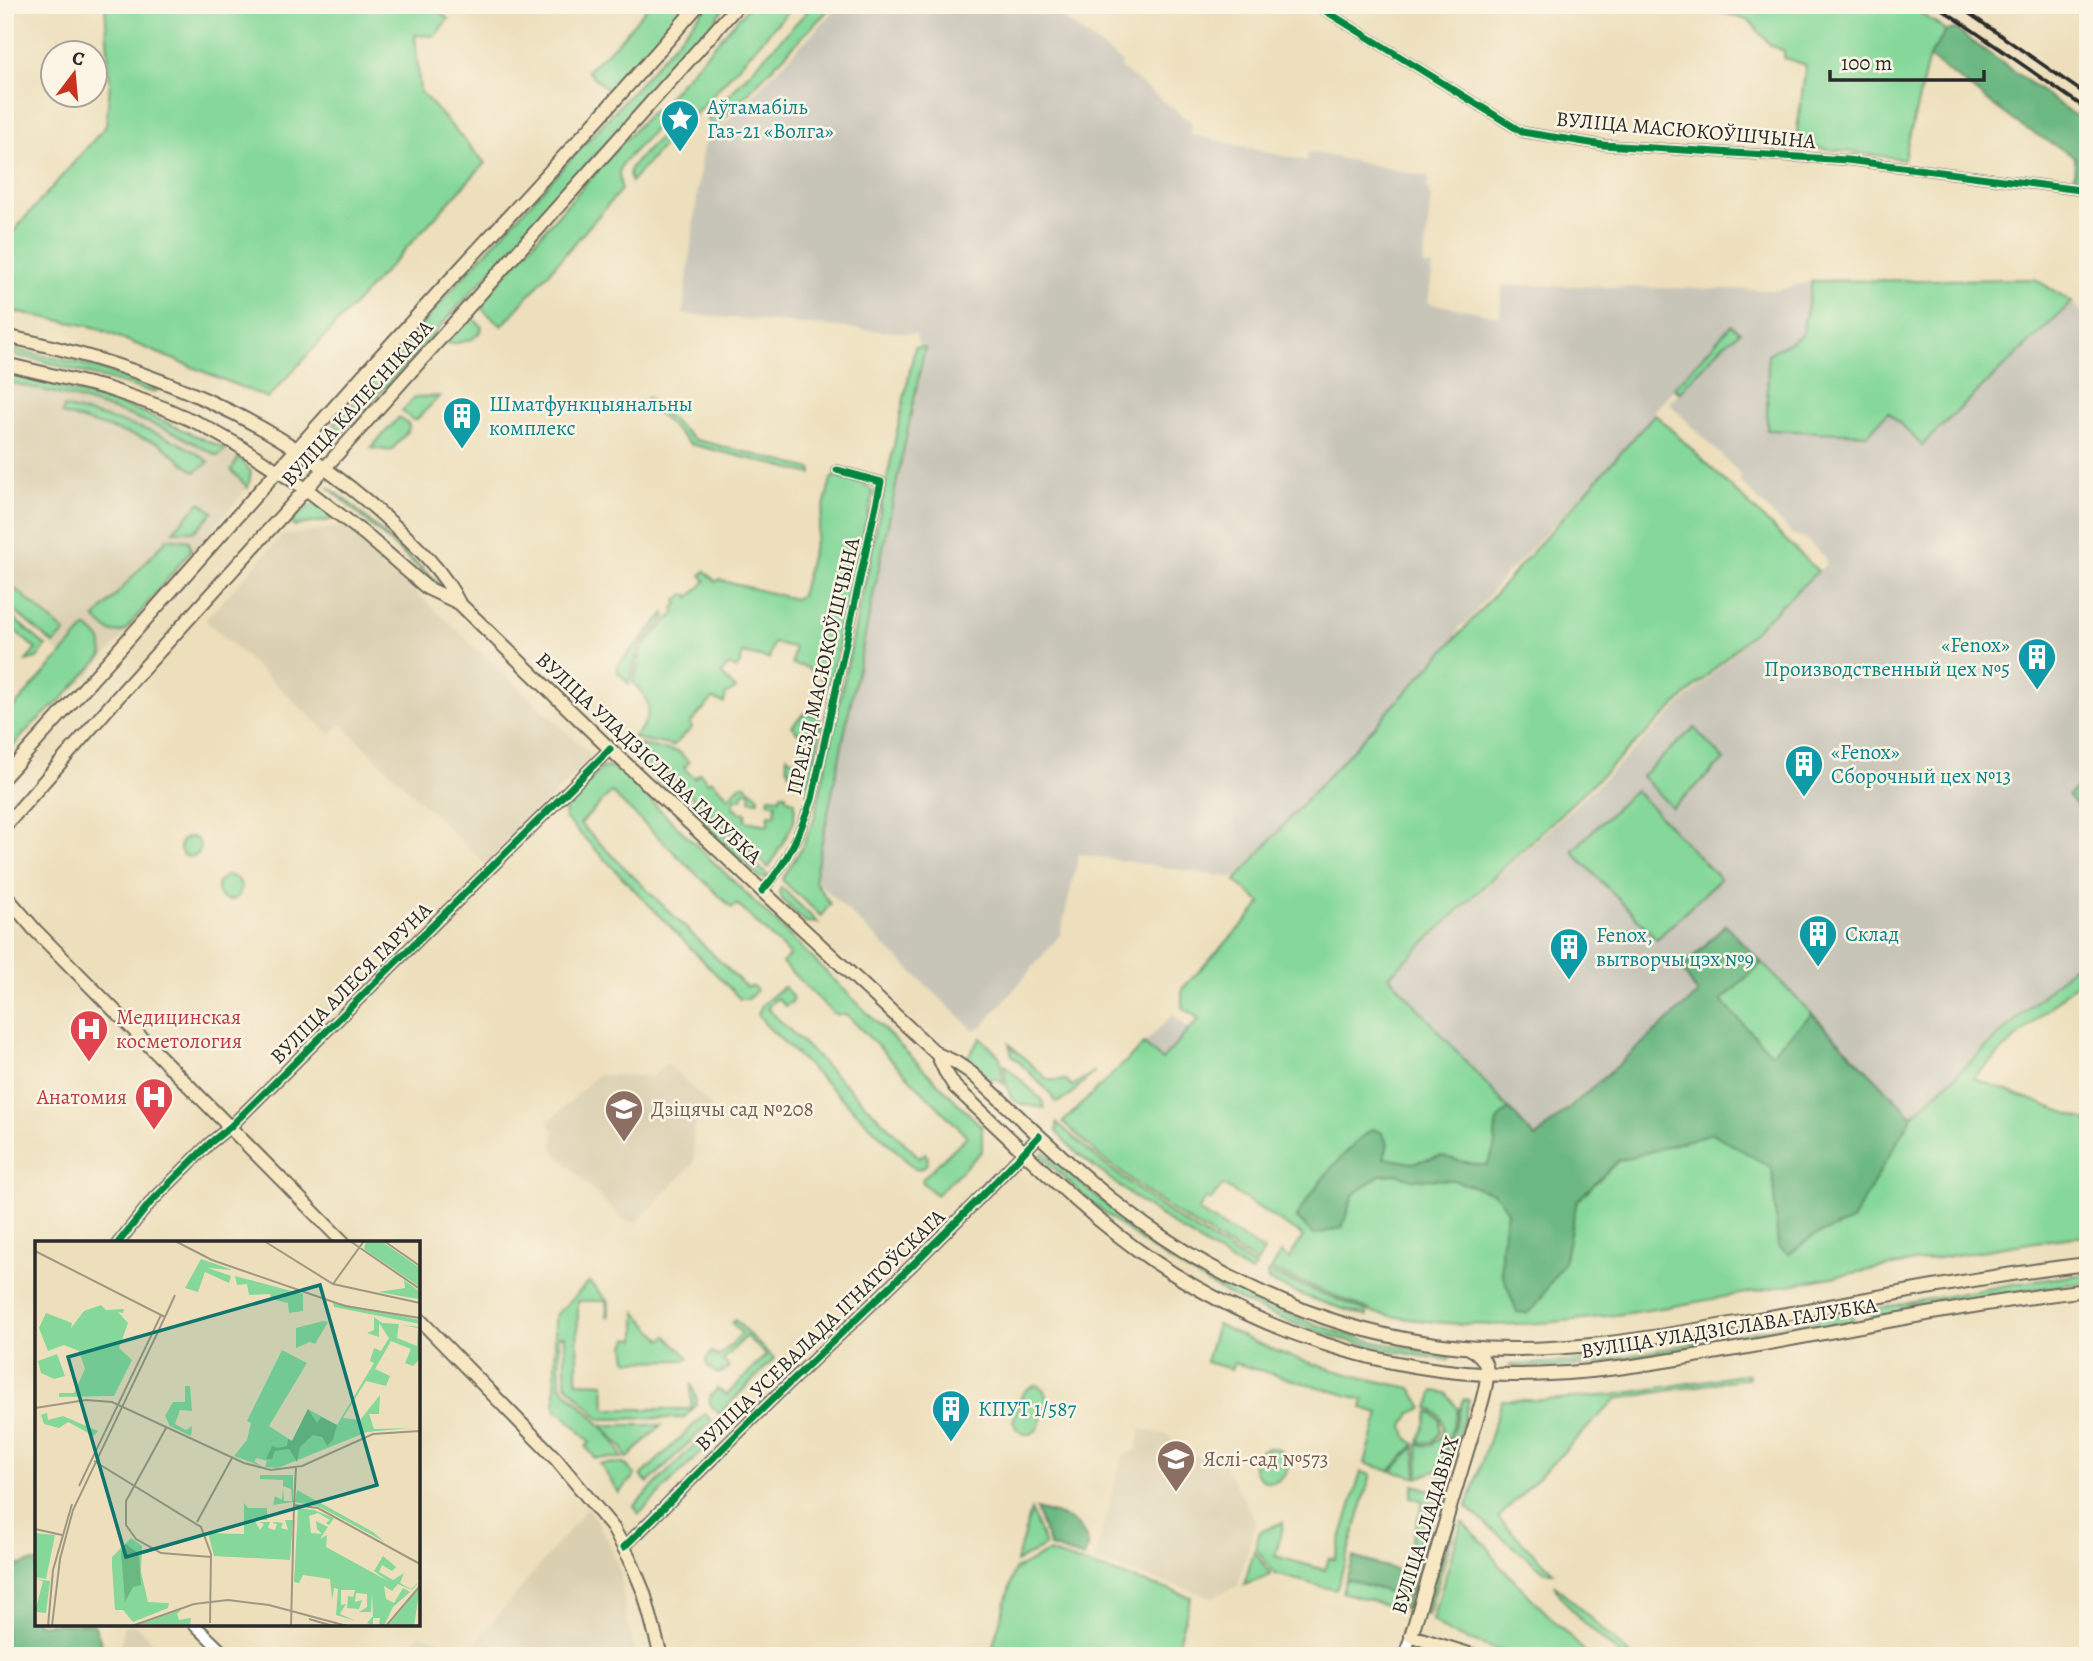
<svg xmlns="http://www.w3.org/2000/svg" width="2093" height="1661" viewBox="0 0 2093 1661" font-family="Alegreya,serif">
<rect width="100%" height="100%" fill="#fcf5e5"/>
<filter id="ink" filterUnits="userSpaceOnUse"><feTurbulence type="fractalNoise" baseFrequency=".0143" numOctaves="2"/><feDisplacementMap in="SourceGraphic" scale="14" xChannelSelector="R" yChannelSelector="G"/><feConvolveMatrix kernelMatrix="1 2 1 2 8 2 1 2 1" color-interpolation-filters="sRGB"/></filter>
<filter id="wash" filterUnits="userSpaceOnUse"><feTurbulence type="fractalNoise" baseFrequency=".00686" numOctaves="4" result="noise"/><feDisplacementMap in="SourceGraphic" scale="28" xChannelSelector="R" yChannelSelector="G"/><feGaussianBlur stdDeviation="1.57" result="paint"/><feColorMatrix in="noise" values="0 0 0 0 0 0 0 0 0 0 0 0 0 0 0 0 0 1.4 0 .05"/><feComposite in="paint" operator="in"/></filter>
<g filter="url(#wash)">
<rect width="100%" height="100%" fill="#eddfbc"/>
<path fill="#dad0b1" d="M5,371l185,62 49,24 12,15 -3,16 -34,39 -39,50 -88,100 -82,-72z
M345,526l247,230 -106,109 -145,-141 -11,10 -125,-114 77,-84z
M667,1063l44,43 -18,23 1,34 -58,60 -13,-3 -69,-69v-21l-6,-7 49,-48 56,1z
M1141,1429l27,6 11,16 45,13 32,58 -18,64 -26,11 -118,-36 28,-104 15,-8z
M588,1507l20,33 12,32 7,49 9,35h-233l16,-22 50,16z
M136,1625l31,31h-49l6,-30z"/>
<path fill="#c7c4b8" d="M840,5h205l78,58 -3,5 72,55 -1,10 8,3 107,25 3,-9 120,25 -2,10 4,11 -8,68 10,1 -5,36 72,13 2,-31 277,5 33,-9 -10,54 -34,19 -1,76h20l101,-19 34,34 150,-143 16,17v634l-176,163 -214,-123 -163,143 -145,-160 218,-201 218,-211 -1,-7 -19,-17 -15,-7 -52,-53 3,-4 -73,-73 53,-57 17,-13 -8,-7 -78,86 2,2 -135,147 -13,11 -40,50 -8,5 -4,12 -221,239 -155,-24 -19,81 -76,90 -10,5 -159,-150 112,-535h-9l-2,-11 -233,-20 20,-168z
M1173,1014l17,16 -28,30 -18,-16z"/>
<path fill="#85d89a" stroke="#588262" stroke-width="2" d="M105,5h327l16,14 -13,17 -20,-1 5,56 65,72 -217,235 -174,-71 -89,-17v-69l101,-115 4,-43z
M649,5h38l-9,14 -68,73 -23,-21 33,-31z
M708,5h18l-21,29 -361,399 -10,-9 63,-68 45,-56 199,-218z
M750,5h44l-105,116 -21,-19 -1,-4z
M813,5h20l-119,123 -7,-10z
M1699,5h211l36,26 -17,26 -25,102 -109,-14 11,-80 -22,-7v-7l-14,-6 -20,-24z
M658,110l5,4 -1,7 -40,43 -3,8 2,18 -119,136 -20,-17 -1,-3 1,-5 127,-144 43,-46z
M674,122l5,6 -48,54 -2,-8 2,-7z
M2035,279l37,23 -150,143 -34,-33 -20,22 -101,-4 1,-76 34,-19 10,-54z
M471,316l11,11c-5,16 -22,15 -37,17z
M1731,325l9,7 -18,14 -43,47 -5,-5z
M915,347h10l-111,533 16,24 -9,12 -39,-36 19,-31 13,-29z
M5,348l74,15 72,22 7,5 -6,2 -113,-32 -34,-6z
M5,371l135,40 86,38 -8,7 -45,-24 -47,-18 -51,-16 -70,-17z
M440,396l-24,24h-4l-10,-9 13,-14z
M648,398l45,41 119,30v5l-122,-30 -46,-44z
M64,407c48,13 105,23 145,55l-14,10 -36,-29 -97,-29z
M1655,414l163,157 -429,405 146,162 164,-143 -17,-26 43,-44 187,191 176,-163v19l-115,106 115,43v115c-42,3 -84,11 -126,18 -91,15 -181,33 -271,49 -109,19 -211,33 -321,9v-2l-99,-40 10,-17 8,6 14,-23 -80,-51 -12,15 -5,-2 -8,13 66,40 -7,12 -85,-52 -69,-52 -40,-37 81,-78 18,16 37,-41 -17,-12v-18l68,-72 11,-14 -26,-22 60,-69 160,-173z
M399,417l10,8 -1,6 -17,20 -20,-3z
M239,457l12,15 -3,16 -17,-18z
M834,476c13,3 33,5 39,17l-42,188 -3,3 -6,-1 1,-3 -17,-13 -14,-3 2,-17 -21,-4 -4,16 -26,-6 -3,11 -4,5 -7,-4 -8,9 15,15 -10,5 -2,9 -11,-4 -23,24 2,5 -19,18 -40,-8c20,-21 21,-35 0,-55l9,-36 33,-34 -2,-4 5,-5 -2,-3 8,-7 5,1v3l17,-17 -5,-6 4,-4 11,11 4,-3 3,2 71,18 7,-3 30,-117z
M328,487l16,11 101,91h-3z
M200,502l13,10 -18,19h-22z
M311,505h7l17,7 -5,8 -36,6 -4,-4 9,-9z
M168,538l21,3 2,9 -66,81c-15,5 -21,-4 -30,-13z
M5,580l60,52 -11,12 -49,-41z
M5,611l41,35 -9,12 -11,3 10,-12 -23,-20 -8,8z
M665,613l1,5 -27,29 -10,37 -11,-12 -1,-6z
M85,628h3l13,12 2,15 -40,43 -30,26 -28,31v-38z
M804,713l13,2 5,8 -11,57 -4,3c-15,0 -22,-13 -20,-27l6,4 9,2 6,-24 -11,-6 -5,-6z
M1694,728l30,32 -52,48 -30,-32z
M629,744l140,133 -5,2 -5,-2 -127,-121 -4,-5z
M635,744l44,8 10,10 -5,6 10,10 6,-5 8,9 3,-2 18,17 12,-12h5l13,12v4l-9,-1 1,-8 -7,-1 -2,8 -7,-1 -2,10 5,1v3l8,1 -1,8 23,4 1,-11 6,1 1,-11 -8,-2 1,-5 11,1 1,-4h5v4l9,4 -1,20 -25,46z
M607,767l13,4 177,172 185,184v24l-46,44 -14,-13 1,-4 44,-42 -120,-121h-9l-5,-2 -51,-50 8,-8 -53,-51 -5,4 -121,-116 -31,32 163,160 4,3 6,-1 4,4 -9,9h-8l-175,-181 1,-11 36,-39z
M1635,790l85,89 -63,60 -85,-88z
M180 847a10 10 0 1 1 20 0a10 10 0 1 1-20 0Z
M217 888a12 12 0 1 1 24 0a12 12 0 1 1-24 0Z
M781,887l37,36 -12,-1 -24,-22 -3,-8z
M784,986l9,12 -1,4 -7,4 -8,-8 -10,10 153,150 5,-5 3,5 -1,6 -5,4 -7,1 -150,-145 -7,-10 4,-9z
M981,1038l19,19 4,27 -7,-6 -8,2 -22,-22z
M1009,1044l39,36h18l6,6 23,-15 -27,26 -10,5 -4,-1 -3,-7 -39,-39z
M1004,1064l38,36 3,8c-38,-5 -36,-6 -41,-44z
M1057,1123l47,41 69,52 83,51 -4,5 -5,-1c-49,-29 -97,-60 -142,-96 -17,-13 -35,-26 -48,-43z
M1042,1152l4,1c94,86 199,158 325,188 26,6 53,9 79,13l-1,6c-49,-7 -98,-16 -145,-33 -97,-34 -189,-97 -261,-170z
M1267,1272l100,39v5c-34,-10 -67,-20 -99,-36z
M2088,1274v8l-89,12 -128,24v-8l15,-3 133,-24z
M589,1282l20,20v15l-2,-1 -1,-15h-28l-1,81 27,1 1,26h86v-26c8,21 9,20 -8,35l-83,1 -35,-36v-47h-6l1,49c17,17 56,50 62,73h-27l-9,-11 4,-5 -26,-27 -9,-5v-94z
M636,1312l26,28 5,-4 22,22 -2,2 -57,1 -3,-2 -2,-13 3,-8 8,1z
M1851,1313l3,8 -250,43 -45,3h-50l1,-2 99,-5z
M735,1320l39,39 -55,55 -9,-10v-7l7,-8 10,6 39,-40 -20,-19 -23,24 6,7c-10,11 -16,6 -23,-4v-4l6,-7 6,5 24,-23 -10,-11z
M1217,1324c64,33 124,51 194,64l12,20 -12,5 -7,13 3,12 8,6 -25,27 -25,-8 14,-50 -17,-5 2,-8 -130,-37 -3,6 -25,-7z
M1748,1374l1,4 -133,21 -118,119 55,54h-8l-56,-45 -22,-20 35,-107h44l67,-5z
M1037,1385l7,5 3,10 -9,29 -7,5h-8l-7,-6 -3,-7c5,-15 6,-33 24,-36z
M1434,1391l12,2 12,16 -9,29 -7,-2c4,-13 -1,-23 -14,-28z
M1463,1399l6,1 -25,85 -7,-1z
M1429,1412l4,1 7,7v13l-8,9 -13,1z
M705,1414l7,6 -64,63 -7,-7z
M715,1424l5,7 -4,6 -77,77 -5,-8z
M602,1425h59l-33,33h-2l-3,-9z
M1441,1437l7,3 -9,30 -20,7 -1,-32h14z
M1415,1446l2,32 -25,-7z
M1254 1465a17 17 0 1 1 34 0a17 17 0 1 1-34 0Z
M624,1463l11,12 -16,18 -19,-29z
M1361,1472l10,3 -34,113 -3,2 -59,-16 -20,-27 5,-15 23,-10v4l-8,30 50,14 4,-12 6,1z
M1414,1485l20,6 -23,75 -6,-2 18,-63 -12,-4z
M1439,1491l3,1 -36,117 -3,-1z
M1031,1510l14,36 -29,16z
M1457,1521l-29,94 -3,-3 27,-86z
M1462,1522l26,25 11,18 90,91h-73l-65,-22 -19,-14z
M1254,1551l17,24 -27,10z
M1048,1552l143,45 -17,59h-80l-22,-8 -3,8h-79l25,-87z
M1346,1579l56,17 -3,13 -57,-17z
M1554,1584l77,72h-10c-19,-18 -58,-49 -67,-72z"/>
<path fill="#6cb882" stroke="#4c7256" stroke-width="2" d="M1955,29l133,96v56l-14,2 1,-26 -55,-32 -91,-68 17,-26z
M2088,777v40l-20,-21z
M1725,925l37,38 -41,38 50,52 41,-39 100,102 -60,105 -40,16 -23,17 -11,-8 -6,-78 -60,-35 -94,28 -41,40 -13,61 -29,45 -8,6 -10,-1 -15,-39 -1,-25 6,-36 -5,-10 -8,-9 -41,-13 -41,-1 -14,-5 -18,1 -27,20 -11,33 -29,7 -17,-18c20,-33 46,-64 76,-88l9,3 7,12 -4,14 29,5 27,-7 38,9h9c3,-7 8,-15 8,-22 1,-19 -2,-21 14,-34l26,29 163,-144 -16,-25z
M1036,1509c24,7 43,7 52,34l-4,15 -34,-11z
M1353,1557l56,17 -7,22 -56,-17z
M31,1562h6v62h57l12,32h-101v-80l15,-11z"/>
</g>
<g filter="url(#ink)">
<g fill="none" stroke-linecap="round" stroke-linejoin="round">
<g stroke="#6f6a5e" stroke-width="12">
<path id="minor" d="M1316,5l206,127 81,13 244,15 241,31
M762,891c25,-27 38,-58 50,-92l69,-317 -44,-12"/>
</g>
<g stroke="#6f6a5e" stroke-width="14">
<path id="tertiary" d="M118,1243l32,-40 60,-60 20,-16 380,-378
M624,1547c53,-52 105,-106 158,-157 87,-83 175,-166 257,-254
M194,1624l33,32
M1404,1656l7,-20"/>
</g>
<g stroke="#6f6a5e" stroke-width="16">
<path id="secondary" d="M5,336c143,30 269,81 379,180 29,27 57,51 75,87l151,146 327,305 18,8 15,10c64,57 123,119 194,166 89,59 192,100 299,109 96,8 190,-9 284,-26 113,-20 226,-44 341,-57
M5,364l101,24 58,20 34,15 38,21 70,45 60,46 61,53 32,15
M5,776c107,-117 211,-237 317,-355 124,-140 255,-274 376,-416
M5,826l120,-137 181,-200 432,-484
M5,895l30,35 309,313
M937,1054l8,17 10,16c65,60 126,125 200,175 104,69 227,111 353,113 81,1 160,-14 239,-28 113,-20 226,-44 341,-57
M418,1318l138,141 57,69 17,31 14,34 17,63
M1469,1348c26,12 18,35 12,57l-70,231 64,20"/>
</g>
<use href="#minor" stroke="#fff" stroke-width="9"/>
<use href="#tertiary" stroke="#fff" stroke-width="10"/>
<use href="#secondary" stroke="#f7e8c3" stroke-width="12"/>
<path stroke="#2b2b2b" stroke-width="3.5" d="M1936,5l152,105
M1957,5l131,91"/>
<g stroke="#fcf5e5" stroke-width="11">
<path id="cycleway" d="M1316,5l206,127 81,13 244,15 241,31
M762,891c25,-27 38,-58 50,-92l69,-317 -44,-12
M118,1243l32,-40 60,-60 20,-16 380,-378
M624,1547c53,-52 105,-106 158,-157 87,-83 175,-166 257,-254"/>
</g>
<use href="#cycleway" stroke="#00873e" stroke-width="7"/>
</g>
</g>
<defs>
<g id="sight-pin" transform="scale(2.0125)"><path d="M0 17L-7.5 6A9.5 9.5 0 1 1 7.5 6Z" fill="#0f9aa8" stroke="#fcf5e5"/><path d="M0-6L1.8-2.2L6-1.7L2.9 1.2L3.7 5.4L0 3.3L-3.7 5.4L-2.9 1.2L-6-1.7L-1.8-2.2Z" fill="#fff"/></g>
<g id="building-pin" transform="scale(2.0125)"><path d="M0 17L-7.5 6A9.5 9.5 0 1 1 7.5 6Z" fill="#0f9aa8" stroke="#fcf5e5"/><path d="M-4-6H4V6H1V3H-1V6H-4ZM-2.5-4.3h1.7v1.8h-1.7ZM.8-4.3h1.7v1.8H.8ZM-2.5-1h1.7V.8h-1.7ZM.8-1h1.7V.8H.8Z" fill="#fff"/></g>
<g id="hospital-pin" transform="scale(2.0125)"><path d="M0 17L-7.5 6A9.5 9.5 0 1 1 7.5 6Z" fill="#e0444e" stroke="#fcf5e5"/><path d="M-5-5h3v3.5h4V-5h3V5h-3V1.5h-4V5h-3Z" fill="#fff"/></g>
<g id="school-pin" transform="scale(2.0125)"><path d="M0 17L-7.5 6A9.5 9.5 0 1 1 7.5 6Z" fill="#8d6e63" stroke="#fcf5e5"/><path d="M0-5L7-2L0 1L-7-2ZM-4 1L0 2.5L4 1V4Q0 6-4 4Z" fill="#fff"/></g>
</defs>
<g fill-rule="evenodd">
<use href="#sight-pin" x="680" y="119"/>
<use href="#building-pin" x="462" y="416"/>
<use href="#building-pin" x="2037" y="657"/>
<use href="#building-pin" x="1804" y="764"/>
<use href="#building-pin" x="1818" y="934"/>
<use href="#building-pin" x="1569" y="947"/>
<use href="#hospital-pin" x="89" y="1029"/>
<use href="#hospital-pin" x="154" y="1097"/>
<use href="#school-pin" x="624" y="1109"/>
<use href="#building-pin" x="951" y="1409"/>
<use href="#school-pin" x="1176" y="1459"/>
</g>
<g text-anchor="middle" stroke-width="5" stroke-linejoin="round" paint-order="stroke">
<g font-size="21" fill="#0d838f" stroke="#fcf5e5" text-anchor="start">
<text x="707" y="114">Аўтамабіль<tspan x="707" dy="24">Газ-21 «Волга»</tspan></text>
<text x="489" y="411">Шматфункцыянальны<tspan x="489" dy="24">комплекс</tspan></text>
<text x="2010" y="652" text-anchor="end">«Fenox»<tspan x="2010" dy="24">Производственный цех №5</tspan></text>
<text x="1831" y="759">«Fenox»<tspan x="1831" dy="24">Сборочный цех №13</tspan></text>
<text x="1845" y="941">Склад</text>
<text x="1596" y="942">Fenox,<tspan x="1596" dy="24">вытворчы цэх №9</tspan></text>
<text x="978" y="1416">КПУТ 1/587</text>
</g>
<g font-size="21" fill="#2b2b2b" stroke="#fcf5e5">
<text transform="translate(1686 130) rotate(5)" y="7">ВУЛІЦА МАСЮКОЎШЧЫНА</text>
<text transform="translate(357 403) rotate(-48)" y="7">ВУЛІЦА КАЛЕСНІКАВА</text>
<text transform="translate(823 666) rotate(-77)" y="7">ПРАЕЗД МАСЮКОЎШЧЫНА</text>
<text transform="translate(649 758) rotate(43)" y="7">ВУЛІЦА УЛАДЗІСЛАВА ГАЛУБКА</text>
<text transform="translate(351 983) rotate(-45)" y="7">ВУЛІЦА АЛЕСЯ ГАРУНА</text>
<text transform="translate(1729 1328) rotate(-9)" y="7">ВУЛІЦА УЛАДЗІСЛАВА ГАЛУБКА</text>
<text transform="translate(820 1330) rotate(-44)" y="7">ВУЛІЦА УСЕВАЛАДА ІГНАТОЎСКАГА</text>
<text transform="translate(1425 1525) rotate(-73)" y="7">ВУЛІЦА АЛАДАВЫХ</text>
</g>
<g font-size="21" fill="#be3a42" stroke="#fcf5e5" text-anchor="start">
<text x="116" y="1024">Медицинская<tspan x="116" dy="24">косметология</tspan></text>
<text x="127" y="1104" text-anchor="end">Анатомия</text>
</g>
<g font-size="21" fill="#785e54" stroke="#fcf5e5" text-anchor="start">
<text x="651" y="1116">Дзіцячы сад №208</text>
<text x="1203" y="1466">Яслі-сад №573</text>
</g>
</g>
<g transform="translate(35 1241)">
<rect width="385" height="385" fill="#eddfbc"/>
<path d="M331,0h15l39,27v19l-56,-38zM166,18l32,11 -25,-2 23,8 -2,7 -24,-11 -7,20 -13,-4zM200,35l68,18v17l-14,2 -1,-10 -17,-4 -1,-5 -21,1 -2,-11 -10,1zM369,39l15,11 -1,8 -40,-7 27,-4zM298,61l87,18v4l-86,-17zM66,64l5,5 18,-1 -1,4 -5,-1 10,11 -9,25 13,12 -18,36 -55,1v-4h15l11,-24 -6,-18 -15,-6 -16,6 -9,-23 7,-15 26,10 -1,5 13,-17zM339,76l8,6 17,1 -2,14 20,8 1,-18 -17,-3 19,2v32l-7,7 -8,-3 6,-14 -20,-8 -16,28 15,7 -4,10 -20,-5 -23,37 17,2 20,-25 -1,19h-10l5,15 36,-1 -43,4 -89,36 -13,-1 2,-6 -10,-3 -3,3 9,6 -29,-11 13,-16 4,-17 -4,-2 35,-71 25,13 -38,63 23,15 16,-32 29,16 37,-62 -4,-2 4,-13 7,3 8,-13 -10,-15v14l-12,-4 7,-3zM288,80l5,1 -13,22 -5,-2 -14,6v-20zM22,113l8,22 -11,3 -13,-6 -3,-12zM150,145h5l2,25 -12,-1 -5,14 11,6 6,-4 -1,10 -21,-10 -5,-10 8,-14h12zM12,172l1,7 15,-4 35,15 -4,5 -26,-14 -9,6 -15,-4 -3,-9zM225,234h33v27l-20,3 2,-9 7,4 1,-13 1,14h8l-1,-12 -8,-3v-6l-23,-1zM262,249l76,42 12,10 -65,-35 -25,-5zM209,262l4,5h19v12l-13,-1 6,11 4,-6 -5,-2h11l-2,6 7,2 2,-6 -5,-1 4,-1 7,1 -2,5 7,2 -3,-10h8l-3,40 -76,-4 -6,-23 36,1zM263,267l16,2 20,8 -5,7 -3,-2 4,-3 -12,-7 -9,3 2,17 11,1 -5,-5 -1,-8 12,6 -8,12 7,-4 -1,12 62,34 -14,-10 9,-15 13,11 -4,4 -10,-6 -3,7 14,8 11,-7 -4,10 11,6 9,-8 -8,9 -14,-6 -6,7 -8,-5 2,13 8,4 9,-15 7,4 -17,15 -9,19h-5l1,-8h-7v7l-6,-2 6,-7 -1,-23 -1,19h-12l8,-5v-13l-11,-1 -1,9 7,-2 -3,9 -12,-1 1,-12 5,1 2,-7h-14v15l5,-1 -6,10 16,7 -20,-6 2,-26 -4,-1 -2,12 -2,-21 -27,-4 -4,8 -5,-1zM0,292l20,2 -9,44 -11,-2zM96,297l11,8 -1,26 7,30 21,1 -1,5 -35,14 -10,-12h-8l-3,-44v-9zM0,338l15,2 -4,32 -11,-1 8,-31zM385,346l-6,39h-26zM147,368l-5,5 2,6 12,-2 -1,8 -49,-2z" fill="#85d89a"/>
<path d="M273,168l9,14 4,-6 16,8 -4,15 -6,6 -5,-9 -9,-2 -13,12 -3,15 -8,-13 -14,2 -3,8h-6l6,-13 6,2 9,-2 1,-7 4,2zM91,303l13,10 2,31 -8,2 -8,15 -4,-51z" fill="#6cb882"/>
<path fill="none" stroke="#9f9782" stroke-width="2" d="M140,0l37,19 133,46 75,12M229,0l69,43 87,19M315,0l70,48M349,0l36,25M0,10l130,66 -92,193 -13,49 -8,67M298,43l31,-43M130,76l10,-22M0,167l51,-8 26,2 132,61 27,7 31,-4 71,-32 47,-3M131,187l-40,73v24l10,14 25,14 50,4M59,220l107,66 10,27 -1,69M261,227l-2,37 24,3 102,56M44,245l82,-171M162,281l35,-64M0,288l27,6M274,378l24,7M13,385l5,-56 19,-66M97,385l62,-22 34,-4 41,5 78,21M256,385l3,-120M351,385l34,-40"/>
<path fill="#0f766e" fill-opacity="0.15" stroke="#0f766e" stroke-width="3.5" d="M285,44l57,200 -251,72 -58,-200z"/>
<rect width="385" height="385" fill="none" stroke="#2b2b2b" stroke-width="3.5"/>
</g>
<rect width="2093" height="1661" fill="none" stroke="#fcf5e5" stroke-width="28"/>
<g transform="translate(74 74) rotate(16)"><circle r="33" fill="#fcf5e5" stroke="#a8a49b" stroke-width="2"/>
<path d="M0-5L12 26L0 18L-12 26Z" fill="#c8321e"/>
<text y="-10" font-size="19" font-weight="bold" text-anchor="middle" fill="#2b2b2b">С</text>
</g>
<path d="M1830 70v10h154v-10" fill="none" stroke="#2b2b2b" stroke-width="3.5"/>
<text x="1841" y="70" font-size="21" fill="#2b2b2b" stroke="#fcf5e5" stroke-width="5" paint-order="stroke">100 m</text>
</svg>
